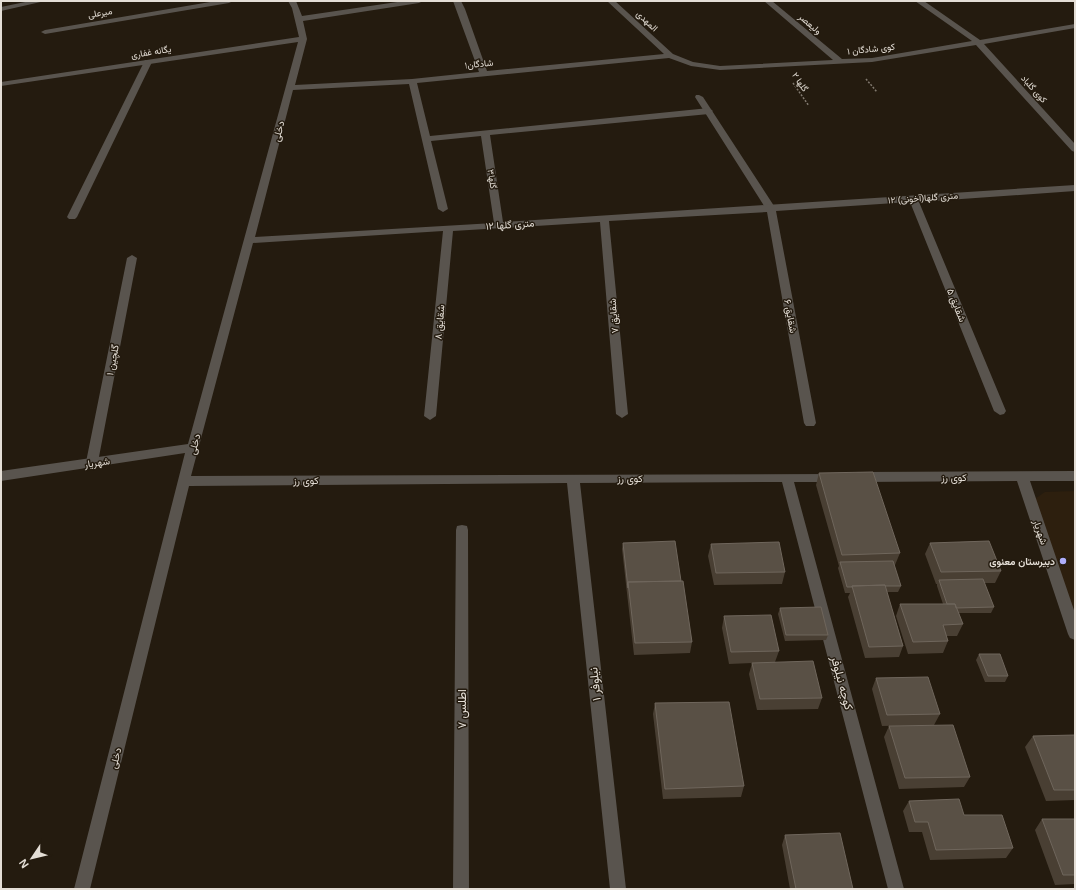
<svg xmlns="http://www.w3.org/2000/svg" width="1076" height="890" viewBox="0 0 1076 890" font-family="Arial,Vazirmatn,sans-serif">
<rect width="100%" height="100%" fill="#241b0f"/>
<path fill="#2d1f0e" d="M1075,491v128l-46,-116 16,-11z"/>
<g fill="none" stroke-linecap="round" stroke-linejoin="round">
<path stroke="#81796f" stroke-width="1.5" stroke-dasharray="2 1.5" stroke-linecap="butt" d="M866,79l11,13
M793,83l16,23"/>
<path fill="#59544e" fill-rule="evenodd" d="M30,1h15l-44,10v-4z
M145,60l7,2 -75,155 -2,2h-6l-2,-2z
M696,95h3l4,2 73,112 -2,2 -3,1 -5,-3 -71,-112z
M132,255l5,3 -39,204 -2,3h-8l-2,-3 41,-204z
M462,525l5,1 1,4 1,359h-16l3,-359 1,-4z"/>
<path fill="#59544e" fill-rule="evenodd" d="M216,1h17l-4,2 -184,31 -4,-2 4,-2z
M288,1h8l6,15 102,-15h19l-4,2 -116,18 4,18 -12,46 117,-6 67,-7 -26,-71h8l4,8 22,62 177,-17 -57,-53h8l58,53 20,8 27,4 113,-6 -69,-59h8l70,58 30,-1 100,-17 -57,-40h9l56,39 95,-16v4l-91,16 91,100v8l-3,-1 -96,-106 -104,17 -152,8 -29,-4 -22,-8 -252,25 13,53 279,-28 4,3 -4,3 -219,21 13,87 572,-37v6l-156,11 87,209 -2,3 -4,1 -6,-4 -84,-209 -134,9 40,212 -2,3h-8l-2,-3 -37,-211 -158,9 19,193 -6,4 -6,-4 -16,-192 -147,9 -17,185 -6,4 -6,-4 19,-185 -190,12 -62,233 647,-2 2,3 -2,3 -4,2h-40l110,407h-16l-106,-407 -202,1 46,406h-16l-43,-406 -378,3 -99,403h-16l111,-436 -184,28v-10l187,-27 110,-402 -297,44v-4l298,-45 -7,-29zM409,84l29,125 5,3 5,-3 -17,-68 50,-5 13,87 -239,14 38,-147z
M1075,471v10h-45l45,132v27l-5,-2 -2,-4 -51,-153 -159,1 -4,-2 -2,-3 2,-3 4,-2z"/>
</g>
<path fill="#493f33" d="M819,473l81,80 -5,12h-1l7,21 -3,6h-11l16,54 -4,11 -34,1 -17,-61 2,-4h-5l-7,-25 1,-2 -23,-81z
M623,543l58,38 11,61 -2,11 -56,2 -12,-106z
M930,543l71,28 -6,12h-11l10,24 -3,6h-32l4,11 -6,12h-11l2,5 -5,12 -35,1 -12,-38 4,-12h43l-6,-18v-2h-1l-11,-30z
M711,544l74,28 -3,12 -68,1 -6,-29z
M780,608l48,27 -2,5 -41,1 -7,-27z
M724,616l55,35 -4,11 47,36 -4,11 -61,1 -8,-36 3,-11 -23,1 -7,-36z
M979,654l29,22 -3,6h-20l-9,-22z
M876,678l64,36 -6,11 -52,1 -10,-37z
M655,703l89,83 -3,11 -78,2 -10,-85z
M889,726l81,51 -6,10 -65,2 -15,-52z
M1075,735v65l-29,1 -21,-54 8,-11z
M909,801l55,14 49,33 -7,10 -76,2 -8,-28h-13l-6,-21z
M1042,819h33v65l-20,1 -20,-55z
M785,835l68,54h-63l-8,-44z"/>
<path fill="#595045" stroke="#6f665c" d="M873,472l27,81 -58,2 -23,-82z
M675,541l6,40 -53,1v6l-5,-45z
M989,541l12,30 -60,1 -11,-29z
M779,542l6,30 -69,1 -5,-29z
M893,561l8,25h-16v-1l-33,1v1h-5l-7,-25z
M983,579l11,28 -38,1 -1,-4h-8l-8,-24z
M683,581l9,61 -57,1 -7,-61z
M885,585l18,61 -34,1 -17,-61z
M900,604h55l8,20 -20,1 5,16 -35,1z
M821,607l7,28h-42l-6,-27z
M771,615l8,36 -48,1 -7,-36z
M979,654h21l8,22h-20z
M813,661l9,37 -62,1 -8,-36z
M928,677l12,37 -53,1 -11,-37z
M729,702l15,84 -79,3 -10,-86z
M953,725l17,52 -65,1 -16,-52z
M1075,735v55h-21l-21,-54z
M959,799l5,16h38l11,33 -77,2 -8,-28h-13l-6,-21z
M1042,819h33v56h-12z
M840,833l13,56h-57l-11,-54z"/>
<circle fill="#afaefa" stroke="#241b0f" stroke-width="1.5" cx="1063" cy="561" r="4"/>
<g text-anchor="middle" stroke-width="3" stroke-linejoin="round" paint-order="stroke">
<g font-size="9" fill="#e4ded6" stroke="#241b0f">
<text transform="translate(100 13) rotate(-10)" y="3">میرعلی</text>
<text transform="translate(647 21) rotate(43)" y="3">المهدی</text>
<text transform="translate(810 24) rotate(40)" y="3">ولیعصر</text>
<text transform="translate(871 49) rotate(-6)" y="3">کوی شادگان ۱</text>
<text transform="translate(151 52) rotate(-9)" y="3">یگانه غفاری</text>
<text transform="translate(479 64) rotate(-6)" y="3">شادگان۱</text>
<text transform="translate(800 82) rotate(56)" y="3">گلها ۲</text>
<text transform="translate(1034 89) rotate(48)" y="3">کوی گلباد</text>
<text transform="translate(492 179) rotate(81)" y="3">گلها۳</text>
<text transform="translate(923 198) rotate(-4)" y="3">۱۲ متری گلها(آخونی)</text>
</g>
<g font-size="10" fill="#e4ded6" stroke="#241b0f">
<text transform="translate(278 131) rotate(-75)" y="4">دخلی</text>
<text transform="translate(510 224) rotate(-4)" y="4">۱۲ متری گلها</text>
<text transform="translate(957 305) rotate(68)" y="4">شقایق ۵</text>
<text transform="translate(613 316) rotate(-95)" y="4">شقایق ۷</text>
<text transform="translate(791 316) rotate(80)" y="4">شقایق ۶</text>
<text transform="translate(439 322) rotate(-85)" y="4">شقایق ۸</text>
<text transform="translate(112 360) rotate(-79)" y="4">گلچین ۱</text>
<text transform="translate(194 444) rotate(-75)" y="4">دخلی</text>
<text transform="translate(97 462) rotate(-8)" y="4">شهریار</text>
<text x="954" y="481">کوی رز</text>
<text x="630" y="482">کوی رز</text>
<text x="306" y="484">کوی رز</text>
<text transform="translate(1041 532) rotate(71)" y="4">شهریار</text>
<text transform="translate(115 758) rotate(-76)" y="4">دخلی</text>
</g>
<g font-size="10" font-weight="bold" fill="#e4ded6" stroke="#241b0f" text-anchor="end">
<text x="1055" y="565">دبیرستان معنوی</text>
</g>
<g font-size="12" fill="#e4ded6" stroke="#241b0f">
<text transform="translate(842 683) rotate(75)" y="4">کوچه نیلوفر</text>
<text transform="translate(595 684) rotate(-96)" y="4">نیلوفر ۱</text>
<text transform="translate(462 709) rotate(-90)" y="4">اطلس ۷</text>
</g>
</g>
<rect width="1076" height="890" fill="none" stroke="#e4ded6" stroke-width="4"/>
<g transform="translate(32 858) rotate(235)" stroke="#241b0f" stroke-width="3" paint-order="stroke">
<path d="M0-3L7 15L0 10L-7 15Z" fill="#e4ded6"/>
<text y="-6" font-size="11" font-weight="bold" text-anchor="middle" fill="#e4ded6">N</text>
</g>
</svg>
